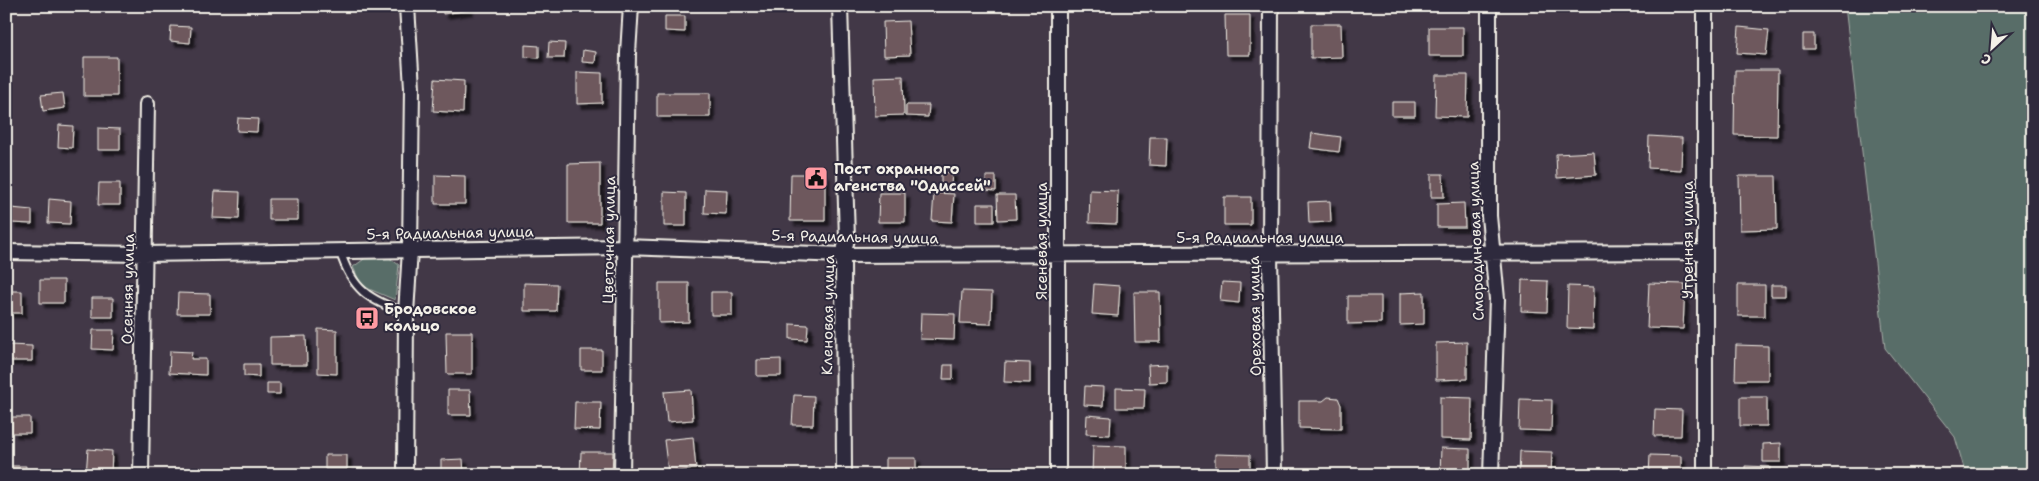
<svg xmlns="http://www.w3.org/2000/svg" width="2039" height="481" viewBox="0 0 2039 481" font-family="'Shantell Sans',sans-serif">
<defs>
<filter id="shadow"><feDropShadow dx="4.5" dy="4.5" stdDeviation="1" flood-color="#0009"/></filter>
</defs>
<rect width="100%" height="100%" fill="#423847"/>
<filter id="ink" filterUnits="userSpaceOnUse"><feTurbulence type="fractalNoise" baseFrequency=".02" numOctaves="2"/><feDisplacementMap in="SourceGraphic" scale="10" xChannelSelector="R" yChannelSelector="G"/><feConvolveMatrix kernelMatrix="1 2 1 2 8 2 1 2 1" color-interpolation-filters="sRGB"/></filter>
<g filter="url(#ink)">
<path fill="#586d67" stroke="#a6afa8" d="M1845,6h188v469h-67l-11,-38 -70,-89z
M367,257h21l11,8 -4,35 -33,-14 -9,-19z"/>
<path fill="#6e585d" stroke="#f4f1e8" filter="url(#shadow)" d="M443,6h25l1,4 -26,4z
M1225,15h25v40h-24z
M665,16h20v16l-20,-1z
M908,21l2,34 -26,1 -1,-34z
M1311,24h30l1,33 -31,1z
M171,26l20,1 -1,16 -20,-2z
M1429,27h34v29h-34z
M1739,27l30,3 -3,25 -29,-2z
M1803,34h11v15h-11z
M549,42l16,1 -1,15h-16z
M525,45l14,1v12l-14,-1z
M583,50l13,2 -1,11 -13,-1z
M84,57h33v39h-33z
M1735,70h43l-1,66 -43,-1z
M577,72l25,1v30l-25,1z
M1436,75h32l-1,42 -32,-1z
M903,76l1,39 -29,1 -1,-39z
M435,79l29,2 -1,32 -30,-2z
M63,93l2,15 -22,3 -2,-16z
M657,93h53v24h-53z
M1392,102h23v14h-23z
M906,105h23l-1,12 -22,-1z
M238,118l20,1 -1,13 -20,-1z
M59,125l14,1 -1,22 -14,-1z
M98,128l22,1v21h-22z
M1312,133l29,4 -2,15 -29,-4z
M1649,136l33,2 -1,32 -33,-2z
M1150,137h17l-1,29 -17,-1z
M1594,152l2,23 -39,3 -1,-24z
M600,163v60h-32v-59z
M941,172l11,1 -1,12h-10z
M791,174h34v47h-35z
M1431,174h12l1,23h-13z
M435,175l30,1v28h-30z
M986,176h10v15l-10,-1z
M1739,176h37l1,53 -37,1z
M99,183h21v22h-22z
M705,189l22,1 -1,24 -22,-1z
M1090,190l28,1 -1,33 -28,-1z
M215,191l25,1 -1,27 -26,-1z
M664,192l22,1v33h-22z
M879,193h26v29h-27z
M934,193l20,1 -2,28 -20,-1z
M997,195h18l1,24 -18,1z
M1224,197h27v28h-27z
M49,199l22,2 -1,23 -22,-1z
M269,199h29v21h-29z
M1330,201l1,21 -22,1 -1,-21z
M1464,203l1,24h-28v-23z
M977,204h17v18h-17z
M11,208l21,2v14l-21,-1z
M40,280h24v23h-24z
M1522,280l26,1 -1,31 -26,-1z
M1222,282l18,1 -1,20 -19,-2z
M524,283l33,1 -1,27h-32z
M659,283h30v39l-30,1z
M1649,283l36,1 -2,45 -36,-1z
M1094,284l26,2 -2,30 -26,-2z
M1738,285h27v31h-27z
M1771,285h15v11h-15z
M1568,286l26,1 -1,42 -26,-1z
M6,291h16v22h-16z
M962,291l30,1 -1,32 -31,-1z
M711,292h21v23h-21z
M1134,292h26l1,50h-26z
M1424,292v32l-24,1v-32z
M178,293l32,1v20h-33z
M1348,296h33v27l-33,1z
M92,298h21v19h-21z
M921,313l34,1 -1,26 -34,-1z
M790,324l18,1 -1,15 -17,-1z
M318,329l19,1v44l-19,-1z
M93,330h21l-1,20 -21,-1z
M446,332h26v42h-25z
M306,336l1,29h-37v-28z
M1467,342v37l-31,1v-37z
M8,345l24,1v15h-24z
M1736,345l32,1v34h-33z
M581,350h21v20h-21z
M170,351l22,1 -1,7h15v16l-37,-2z
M781,359v17h-24v-16z
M1005,362l25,1v20l-26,-1z
M244,364h15v13l-15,-1z
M1167,364v18l-18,1 -1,-18z
M944,365h9v14h-10z
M267,383h13v11h-13z
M1085,386l19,1 -1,19 -19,-1z
M1116,388l29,1 -1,19h-28z
M448,390h22l1,25h-23z
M691,390l2,30 -26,2 -3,-30z
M794,395l20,1 -1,29h-21z
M1328,397l10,1 3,7v24l-42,-1v-27h24z
M1440,397l32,1 -1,42 -31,-1z
M1740,397h27v29h-27z
M1520,399l32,1 -1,31 -32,-1z
M575,402h26l-1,28 -26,-1z
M1655,409l27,1 -1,26h-27z
M1087,415l24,2 -1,18 -24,-1z
M12,417h18v16h-18z
M693,437l3,32 -28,3 -4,-32z
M1781,443v19h-18v-18z
M1093,445l33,1v29h-34z
M1441,448l29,1v26h-30z
M88,449l24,2 -1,24h-25z
M1520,451l32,1 -1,23h-32z
M581,452h32l-1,23h-32z
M1215,454l35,1v20h-35z
M325,455h22v14h-22z
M1650,455l31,1v19h-32z
M886,458h30v17h-30z
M463,459l1,16h-23v-15z
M6,466h20l-1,9h-19z
M1745,466l25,1 -1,8h-24z"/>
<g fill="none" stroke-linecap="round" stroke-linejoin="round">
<g stroke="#f4f1e8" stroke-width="11">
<path id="service" d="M340,251c12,39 29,49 66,62"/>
</g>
<g stroke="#f4f1e8" stroke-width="18">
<path id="minor" d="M840,6l7,233 -4,16 1,220
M1271,6l-1,249 4,220
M1489,6v210l8,83 -6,176
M6,252l138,2 481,-7 218,8 861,-3
M141,475l6,-371
M405,475l1,-162 4,-63 2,-162 -5,-82
M622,475l6,-422 3,-47
M1058,475v-469
M1705,475v-469"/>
</g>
<use href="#service" stroke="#2f2a3d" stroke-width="7"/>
<use href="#minor" stroke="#2f2a3d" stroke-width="14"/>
</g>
</g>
<defs>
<g id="civic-square" transform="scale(1.25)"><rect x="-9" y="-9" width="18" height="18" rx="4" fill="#ff9aa2" stroke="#2f2a3d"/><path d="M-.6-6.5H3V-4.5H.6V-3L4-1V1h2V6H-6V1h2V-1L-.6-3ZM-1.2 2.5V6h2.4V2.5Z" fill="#111"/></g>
<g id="bus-square" transform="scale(1.25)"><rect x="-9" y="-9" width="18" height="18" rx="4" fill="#ff9aa2" stroke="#2f2a3d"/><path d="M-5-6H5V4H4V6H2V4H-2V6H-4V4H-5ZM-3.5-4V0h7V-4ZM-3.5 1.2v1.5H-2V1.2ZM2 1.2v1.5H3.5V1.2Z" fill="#111"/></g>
</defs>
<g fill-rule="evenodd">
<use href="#civic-square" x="816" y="178"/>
<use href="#bus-square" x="367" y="318"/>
</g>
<g text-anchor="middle" stroke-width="4" stroke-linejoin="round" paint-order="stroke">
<g font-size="15" font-weight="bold" fill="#f4f1e8" stroke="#2f2a3d" text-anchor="start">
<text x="834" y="174">Пост охранного<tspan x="834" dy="17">агенства "Одисcей"</tspan></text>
<text x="384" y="314">Бродовское<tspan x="384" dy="17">кольцо</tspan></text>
</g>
<g font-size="15" fill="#f4f1e8" stroke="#2f2a3d">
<text transform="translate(450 233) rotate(-1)" y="5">5-я Радиальная улица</text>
<text transform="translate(855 237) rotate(1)" y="5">5-я Радиальная улица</text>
<text x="1260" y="243">5-я Радиальная улица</text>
<text transform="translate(609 240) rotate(-89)" y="5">Цветочная улица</text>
<text transform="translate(1688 240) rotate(-90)" y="5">Утренняя улица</text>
<text transform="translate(1042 241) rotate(-90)" y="5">Ясеневая улица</text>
<text transform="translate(1476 241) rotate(-92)" y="5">Смородиновая улица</text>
<text transform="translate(128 289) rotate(-89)" y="5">Осенняя улица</text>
<text transform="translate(828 315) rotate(-89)" y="5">Кленовая улица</text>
<text transform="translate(1255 316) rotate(-91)" y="5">Ореховая улица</text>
</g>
</g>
<rect width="2039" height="481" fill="none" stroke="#2f2a3d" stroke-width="25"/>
<rect x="12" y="12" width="2014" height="456" fill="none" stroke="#f4f1e8" stroke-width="2" filter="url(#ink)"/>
<g transform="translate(1992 48) rotate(206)" stroke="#2f2a3d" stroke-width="4" paint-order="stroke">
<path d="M0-4L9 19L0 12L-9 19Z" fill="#f4f1e8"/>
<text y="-8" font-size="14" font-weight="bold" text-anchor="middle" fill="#f4f1e8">С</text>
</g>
</svg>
